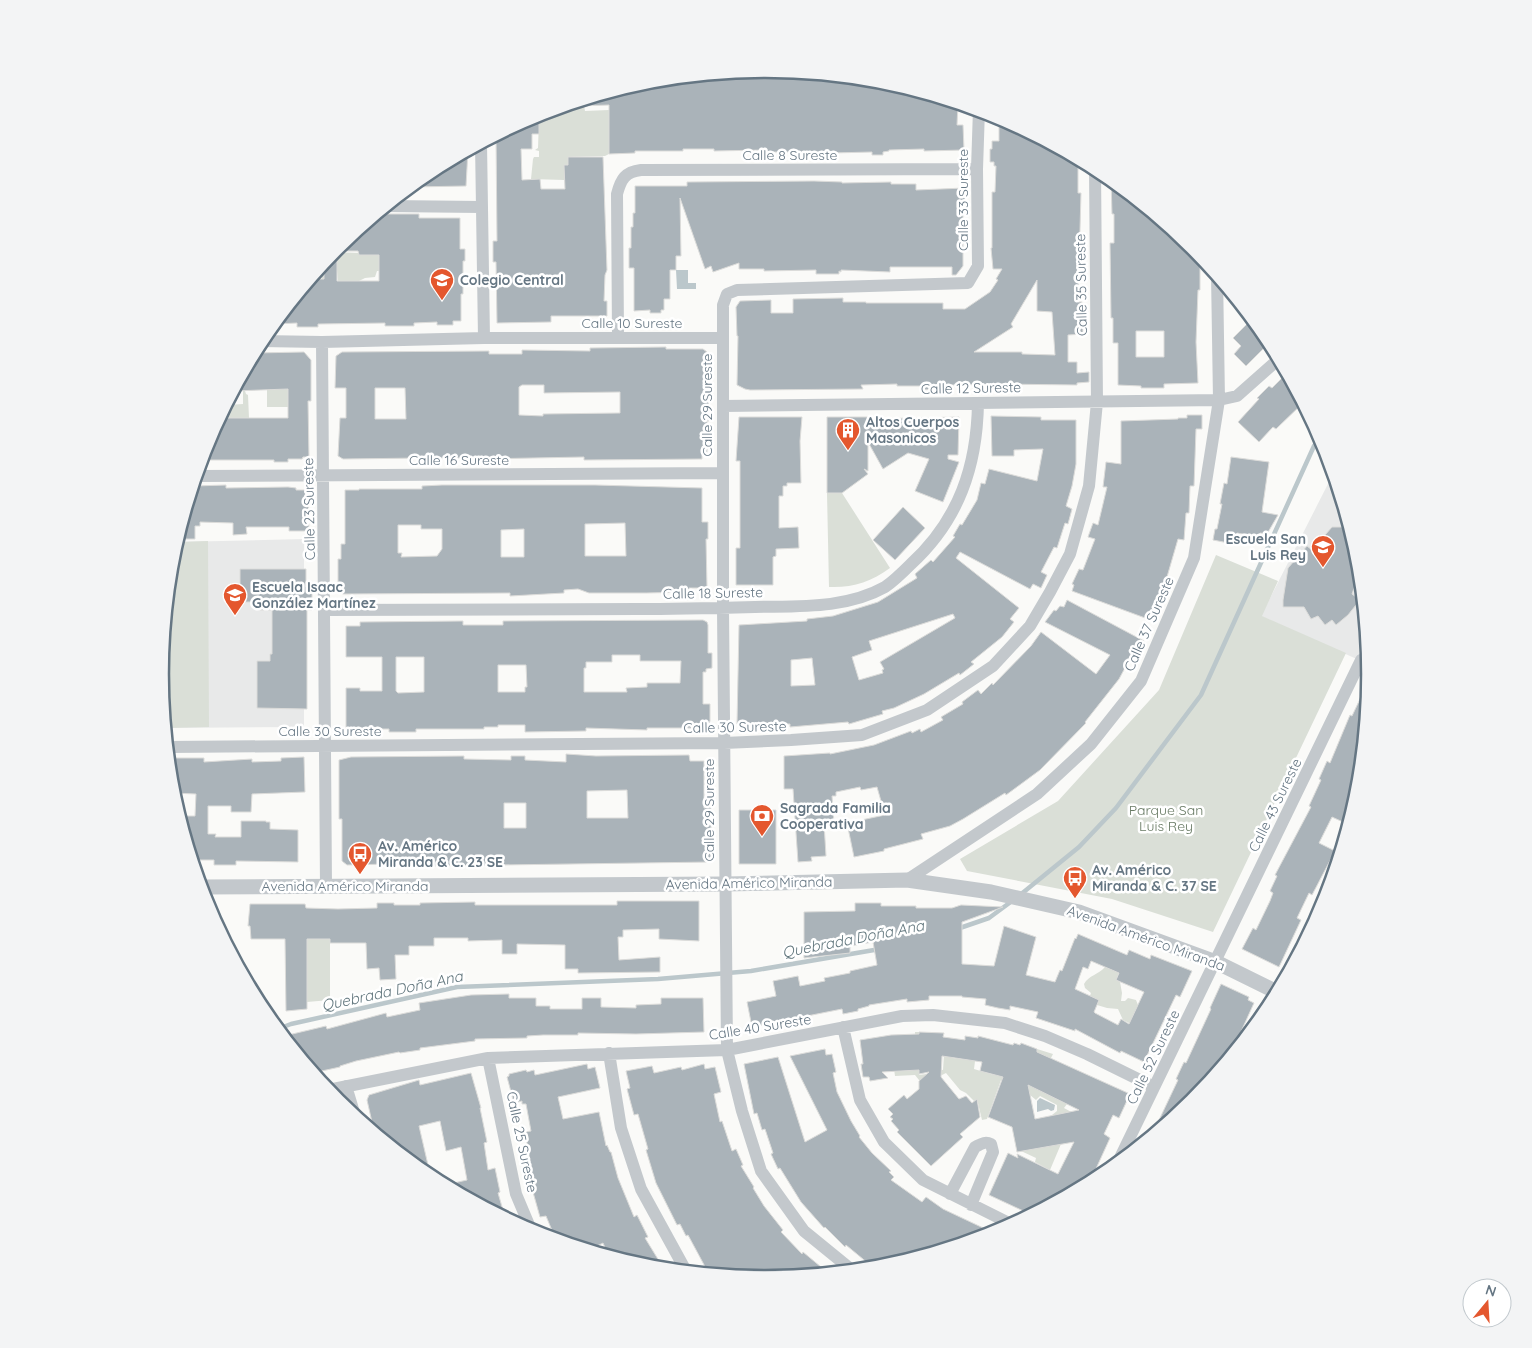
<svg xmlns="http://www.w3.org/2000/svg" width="1532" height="1348" viewBox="0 0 1532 1348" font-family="Quicksand,sans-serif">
<rect width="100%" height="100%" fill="#fafaf8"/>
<path fill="#e8e9e9" d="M1334,472l26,84 10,109 -109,-49z
M304,539v188l-138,1 -5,-54 11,-118 5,-14z"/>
<path fill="#dadfd7" d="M583,100l2,11 24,-1v44l-4,2 -37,1v8l-4,15 -33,-1 2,-20 1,-2h5v-6l-4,-1 3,-2 1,-28h5l-1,-8 13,-2 1,-2z
M367,251h5l48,20h-43l-2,6 -10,1 -6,3h-21l-1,-11h-13v9h-2l-1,-5h-3l-1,5 -7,10h-7l30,-37 26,1v2h7z
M267,389h21v18h-21z
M243,391h2l1,3 2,1 1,23 -24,9 -1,-14h-1l4,-8 16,-1z
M827,493h15l48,75c-19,14 -38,20 -61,19z
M208,541l1,186 -43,1 -5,-54 11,-118 5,-14z
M1216,555l62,26 -16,35 84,37 -133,279 -101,-33 -145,-28 -7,-12 98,-58 101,-111z
M330,937v63l-23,2v-63z
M1105,967l10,4 5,-1 -4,10 4,2 2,11 -1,8h4l3,-3 8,2 2,5 -3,21 -12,-6 -5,-11 -11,-1 -10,-3 2,-5 -9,-4 1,-3 -6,-5 -1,-4c5,-9 14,-9 21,-17z
M915,1032h4v43l15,-2 1,-4 8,1 2,-30 10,2 -2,16 16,2 4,-23 5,1 -4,31 20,6 3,-11 28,18 12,-33 16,5 -4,8h9l5,2 -2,3 6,37 -3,4 11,6 -22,4 -1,-3 5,-4v-6l-17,-9 -4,4 -13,-11 -1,-2 -21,-7 -14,39 -5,1 -5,-21 -3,2 -8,-8 -6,-3 -14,-17 -4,2 -4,-2 -15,12 -8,-10 -20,1 -3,-22 24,15z
M1061,1144l-11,26 -15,-8 1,-4 -15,-7z"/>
<path fill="#bbc7cb" d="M676,270h12v13h8v6h-19z
M1040,1098l15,7 -1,5 -3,1 -3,-2 -11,3v-11z"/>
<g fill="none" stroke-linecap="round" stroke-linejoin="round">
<path stroke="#bbc7cb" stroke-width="4.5" d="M1020,895l59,-48 37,-39 85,-113 113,-249 8,-10
M957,929l32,-11 23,-17
M1266,1015l71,-148
M278,1029l13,-5 166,-37 201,-8 93,-8 129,-22"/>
</g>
<path fill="#aab3b9" stroke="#dcdcda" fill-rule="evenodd" d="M766,69l118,11 34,11v7h25l15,5 -1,22h6l1,25 -40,1v-2l-35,1v1l-6,1v3h-11v-3l-82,2v-2h-26v-2l-50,1v-2h-31v2h-48v2l-26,1v-49l-33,1 -1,-4 73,-22z
M539,114v20h-7v15h-11l1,31 18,-1 1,10h24l-1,-24h4v-8h35l4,113 -2,5 -1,26h3v15h-56v6l-54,1 -1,-61h-3v-21h4l-1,-106z
M999,125h17l62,33v35h3l-3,109h4l1,32 -15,1v27h9v11l12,-1v10l-12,1v2l-80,-1v5h-24v-4h-28v3l-22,2 -1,-4h-25v-2l-36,1 2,4 -113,1 -5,-1 -8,-4 1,-49h-1l-1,-29 4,-6 31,-1v13h22v-14l50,-1v4h23v1h77v6h22l25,-17 8,-12 -2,-1 6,-10h-9l-2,-21h1v-56h3l1,-26h-2v-4h-4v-13h2v-8h7zM1037,280v31l15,1 3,43 -33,-1v-2h-48l39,-25 -2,-3z
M468,150l-2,36 -56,1 20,-16z
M1111,178l83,68 6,8v36h-2l-2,52 2,41 -34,1v4h-23v-2l-23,-1v-42h-5v-25h-2l-1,-75h4v-29h-2zM1136,331h28v26h-28z
M814,181l28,1v1l49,-1v2h25v6l49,-2 1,22h-3v56l-7,9h-4v-8h-62v5l-49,-2v2l-2,-1v3h-23v-4l-52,1v-2h-25v-6l-26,9 -2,-6 -6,3 -25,-71 1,58h-5v14h-6v29h-6v11h-3v3h-11v-3l-16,1v-43h-5v-20h2v-21h2v-14h2v-27h52v-4z
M385,214h34v4h41v31h5v12h-2v33h-2v27h-8v4h-16v-3l-23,1v3h-29v-3l-67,1v3h-21v-4l-23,1 37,-45h13v-16l14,-17 36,-30h11zM337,251h21l1,4h20v26h-42z
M1253,318l18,23 -25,25 -12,-12 7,-8 -8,-8z
M666,347v2h37l4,3 2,69h-2v33l-5,1v4l-118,1v-3l-102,2v-1h-41v3h-20v-3l-78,1 -5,-3 2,-38h6v-30h-11l1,-32 6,-4 147,-1v3h33v-4l68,1v-3zM522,385h22v8l76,-1v21l-77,1v2l-24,-1v-28zM375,388h30l1,31h-31z
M304,352l7,8v41h-3l1,56h-6l-1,2h-14v3h-14v-2h-73l6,-18 13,-24h68v-29l-54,2 20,-38z
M1288,372l16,30 -28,27 -3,-2 -14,15 -21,-20 21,-23 -2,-1 12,-12 3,2z
M1187,415h15v14h-6l-2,57h-4l-1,27h-3l-2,27 -6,-1 -18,62 3,1 -7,20 -84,-31 2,-6 -2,-1 7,-15 4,1 12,-31 -7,-2 5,-14 5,2 9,-38h-4l3,-25 15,2v-43l57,-2v-1h9z
M991,416l50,1v3h35v44l-4,22 -6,20 6,3 -4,15 -3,-1 -8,25 -3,-1 -13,25 6,3 -6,13 -8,-4 -3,5 -70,-37 -4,6 63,50 -9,11 4,3 -12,15 -31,25 3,2 -14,11 -1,-2 -35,21 -30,14 -12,3 1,3 -34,10 -1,-2 -58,5v-3h-53l2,-99 68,-4v-2l26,-3 45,-14 39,-24 -2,-4 16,-14 2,2 22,-25 -2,-1 7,-12 2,1 15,-25 4,-17 4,1 4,-15 48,12 6,-32 -29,1v6h-22zM953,614l2,4 -75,44 4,7 -2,1 1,3 -24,7 -7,-23 20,-7 -3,-9zM812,658l3,27 -24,1v-26z
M739,417h63l-2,24 1,42h-14v3h-4v10h-4v32l19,-1 1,21 -23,1v7l-3,1v28h-37v-37h4v-87h-4z
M827,417h41v2l91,-2 -1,38h-10v4l11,3 -16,40 -28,-11 14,-32 -21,-6 -25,16 -15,-27v29l-4,-2 4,5 -26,19h-15z
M1231,457l38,5 -7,50 16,3 -11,19 -7,-1 -1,4 -22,-4 -3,11 -21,-4 2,-11h2l5,-25h-2l4,-21 3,1z
M226,485v3l62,-1 8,1v2h12l1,41h-20v-4h-43l1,7 -14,1v-12l-33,-1v4h-5v13h-17l16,-53z
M442,485h153l107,3v34h6v17h-2l1,49h-18v4l-43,1h-57l-11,-4 -14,1v3l-54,3v-3l-167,1 -5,-3v-32h3v-15h4v-54h14v-1h63v-3zM625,523l1,33h-41v-32zM398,525h23v4h21v20l-5,7 -36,1 1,-4h-4zM524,529v28h-23v-27z
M903,507l22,21 -30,32 -22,-20z
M1332,527h19l8,27 -6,24 4,2 -5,14 8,6 -12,15 -12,10 -4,-5 -7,5 -7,-9 -7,3 -7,-12h-21v-7l5,-32 19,-22 5,4z
M240,569h66v18h6v23h-5v99l-50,-1v-47h13v-7h2v-44h-14v-8h-18z
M1067,600l77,41 -7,14 -4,-2 -14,26 -34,43 1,1 -46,47 -34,25 -1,-2 -42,26 -13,7 -29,8 2,5 -39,10v2l-30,6 -7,-34 38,-8 -8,-28 -16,3 -1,-3 -24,5v4h-4l2,27h-10l2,33 -15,1 1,4 -14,1 -5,-73h-9v-33l46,-3v1l44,-9 37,-14 1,2 8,-4 1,3 22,-12 -2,-3 22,-13 -1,-2 16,-12 3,4 11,-11 1,2 38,-39 10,-14 55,42 14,-19 -65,-33 9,-12 2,1 4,-5 4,1z
M703,620l4,2 1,3v28h4v15l-6,1v3h-3v32h7v17l-2,4 -4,3h-57v2l-61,-2v3l-61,1v-7h-27v2h-14v2h-68v3h-27v-3h-43v-41h14v3h22v-34h-36v-31h14v-4l103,-1v4h40v-4zM612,655h28v6h41l-1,22h-33v4l-21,1 1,4h-43v-24h2v-6h26zM396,657h28v35l-26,1 -2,-2zM498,665h28l1,22h-2v5h-27z
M1369,680h2l-11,104 -17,38 -11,-5 -13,26 16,8 -23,44 -3,-2 -12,25 4,2 -22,47 -37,-18 11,-21 3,2 14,-29 3,-8 -3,-2 7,-15 -2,-1 36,-68 -2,-1 12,-26 -2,-1 8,-18 3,2 20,-48 2,1z
M566,754l30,2 93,-1 1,6h14v47l7,-1v55l-281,4v-3l-83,2 -5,-4v-42h-3v-59l12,-3 113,-1v3l47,1v-4h14v4l41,2zM627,790l1,28h-41v-27zM504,803h22v25h-22z
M304,757l1,35 -53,2 -1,18h-20v-6h-23v28h8l-1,3h26v-16h25v1h4v7l28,1v32l-62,-1v4h-22v-5h-21l-11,-36v-8h13l1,-22 -23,-1 -4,-35h35v4l48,-3v3l29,-1v-3z
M739,810h37v54h-37z
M617,901h82v40l-40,-2v-10l-36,1v7h-5l1,23 41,-3v15l-82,1v-4h-13v-24l-48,-1v10h-15v-14l-34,1v-3h-34v8h-25v9h-14l1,24 -16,1 -1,-12 -12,1 -1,-26h-36v-4h-23v70l-21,2 -1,-72h-34l-1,-13h-2l2,-22h55l1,4 32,1 39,-1v-5h17v2h26v-2l55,-1v3h142z
M855,903h26v3h35v2h36l9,-3 42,2 -41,15v42l32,2 10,-40 32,11 -10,38 29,7 5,-12 2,1 13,-33 1,1 2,-5 49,21 2,-5 21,9 1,-4 41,16 -12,26 -4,-2 -32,67 -23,-11 -1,2 -45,-24v2l-39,-13 2,-6 -28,-6v4l-12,-2 -13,-3 1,-6 -24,-2v-1h-33v4l-22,2v-3l-38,6v1l-11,3v2l-15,3 -1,-5 -90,18 -5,-25 29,-6 -3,-15 25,-5 2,10 25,-5 -1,-3 26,-5v-2l27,-6 -4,-23 -23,4v7l-46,5v-46l51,-1zM1091,961l28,12 -3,7 28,12 -15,32 -8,-5 -3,6 -23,-12 -1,-1 5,-12 -24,-11 8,-22 5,2z
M1221,984l28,13 -1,3 6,3 -15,33 -7,16 -4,-1 -11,23 -8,-4 -15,32 -43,35 27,-57 -2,-1 8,-17 2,1 25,-54 -1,-1z
M509,994v4h27v8h14v3h32v-11h19v9l35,1v-3l25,-1v-6h42l1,34 -68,2 -58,-1v2h-35l-16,1v2l-52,1v2l-55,7v2l-20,3 -1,-1 -43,9 -16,5v1l-23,5h-3l-30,-36 42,-10 1,3 59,-16 1,4 33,-7 -1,-7 52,-8z
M919,1032l25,1 -1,4 22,3v-4l13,2v-2l35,9 1,-2 6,2 1,-2 16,6v3l93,42 -11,24 -6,-3 -9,19 6,4 -21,46 -57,31 -43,-20 19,-42 10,5 -1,-4 41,20 16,-32 -57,10 -5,-25 -24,-10 15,-40 -23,-6 2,-9 -40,-6 -1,21 18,22 7,-3 6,7 5,-4 3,18 -20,17 3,3 -32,29 -34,-34 2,-2 -8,-9 2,-2 -3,-2 3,-3 -5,-5 16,-14 3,4 12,-10v-8l10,-9 -10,2v-4l-37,2 6,6 -18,3 -1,-4h-6l-2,-13h2l-3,-24 31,-5 28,-1zM1028,1085l51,25 -44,9z
M825,1049l1,6 6,-1 4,18 -3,1 4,19 14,29 9,15 -1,1 13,16 19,18 -2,1 5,5 -3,3 31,22 4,-5 17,12 53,25 -112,34 -9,1 -29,-24 -1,2 -20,-20 -1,1 -23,-26 -21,-34 -2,1 -7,-15 2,-1 -8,-24 -3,1 -5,-17 -3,1 -10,-50 34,-7 27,85 22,-12 -37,-74z
M587,1064l1,5 7,-2 5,21 -42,9 5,22 36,-7 7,34 1,-1 3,7h1l7,26 16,39 3,-2 11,22 -3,1 19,31 -16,-1 -31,-10 -5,-8 -5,2 -4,-9 -14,7 -33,-10 -10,-24 -6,1 -11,-39h-2l-5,-15 8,-2 -5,-29 6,-1 -5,-27h-4v-3l-8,2 -7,-26 2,-1v-2l17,-4 1,2 7,-2 1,5z
M704,1064l1,5 10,-2 6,25 -7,2 6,28 2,-1 10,30 4,-2 7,16 -2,1 13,21 -1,1 11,18 19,24 -2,2 21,22 1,-2 18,15 -7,7 -49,5 -56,-5 -21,-39 -2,1 -6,-12 -3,1 -21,-42 -10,-33 2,-1 -10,-35 -4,1 -7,-26 3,-1 -4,-17 26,-5 2,7 27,-6 1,3z
M471,1073l10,35h-1l7,34 -3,1 4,27 7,-2 5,24 -2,1 7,24 -60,-32 22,-5 -6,-33 -15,4 -6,-30 -21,5 12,52 -57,-47 -7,-31 2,-5 50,-15 1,5z"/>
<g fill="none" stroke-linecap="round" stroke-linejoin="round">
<path stroke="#c3c8cc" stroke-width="12" d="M481,143l3,195
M387,206l94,1
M618,337l-1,-143c4,-15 8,-22 24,-24l336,-1
M261,341l61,1 162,-4h237
M322,342l4,544
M723,406l496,-6 18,-4 43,-38
M197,476l526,-3
M325,610c104,0 208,0 313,-1 39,0 78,-1 117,-2 43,-1 91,2 130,-20 9,-6 18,-15 26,-23 48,-44 66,-98 67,-161
M168,747l556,-4 67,-3 71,-5 65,-25 66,-44 37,-40 20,-34 20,-38 19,-68 8,-84 -2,-235
M907,880l130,-86 54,-50 50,-63 53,-123 25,-158 -2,-126
M843,1027l17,73 24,42 39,38 90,45
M609,1053l12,75 20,61 45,82
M488,1058l28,136 16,38
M346,1086l9,30
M328,1090l160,-32 239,-8 175,-34 31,-1 72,8 40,13 42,18 67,33
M1116,1166l245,-506
M950,1194l25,-47c6,-3 10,-6 16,-3l2,8 -22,53
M853,1271l-49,-40 -43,-60 -19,-60 -15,-61 -4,-441v-304l4,-11 10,-4 231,-7 10,-17 -1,-97 2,-60"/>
<path stroke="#c3c8cc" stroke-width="15" d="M201,887l524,-3 182,-4 84,12 88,20 137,50 63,31"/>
</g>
<defs>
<g id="school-pin" transform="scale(1.25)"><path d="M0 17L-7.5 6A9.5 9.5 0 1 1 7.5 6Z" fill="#e4572e" stroke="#fff"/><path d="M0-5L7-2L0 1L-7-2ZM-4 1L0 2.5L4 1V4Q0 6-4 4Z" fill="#fff"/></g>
<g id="building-pin" transform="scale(1.25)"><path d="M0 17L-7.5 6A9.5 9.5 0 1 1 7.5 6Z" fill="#e4572e" stroke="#fff"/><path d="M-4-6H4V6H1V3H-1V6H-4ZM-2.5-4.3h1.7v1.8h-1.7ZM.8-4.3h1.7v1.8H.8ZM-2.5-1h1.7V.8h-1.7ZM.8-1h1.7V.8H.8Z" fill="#fff"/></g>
<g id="bank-pin" transform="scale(1.25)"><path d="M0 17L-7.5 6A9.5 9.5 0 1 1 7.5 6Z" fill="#e4572e" stroke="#fff"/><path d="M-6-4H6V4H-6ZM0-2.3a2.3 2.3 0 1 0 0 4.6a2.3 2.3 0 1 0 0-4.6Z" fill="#fff"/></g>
<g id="bus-pin" transform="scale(1.25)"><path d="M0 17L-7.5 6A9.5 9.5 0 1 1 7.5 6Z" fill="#e4572e" stroke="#fff"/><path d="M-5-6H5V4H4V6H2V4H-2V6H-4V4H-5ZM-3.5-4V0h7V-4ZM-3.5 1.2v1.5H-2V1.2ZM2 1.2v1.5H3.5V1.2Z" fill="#fff"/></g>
</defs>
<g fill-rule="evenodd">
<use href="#school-pin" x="442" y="280"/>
<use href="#building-pin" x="848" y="430"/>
<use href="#school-pin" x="1323" y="547"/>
<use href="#school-pin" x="235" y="595"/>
<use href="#bank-pin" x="762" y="816"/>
<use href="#bus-pin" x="360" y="854"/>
<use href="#bus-pin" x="1075" y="878"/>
</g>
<g text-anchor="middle" stroke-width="5" stroke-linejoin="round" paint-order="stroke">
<g font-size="14" fill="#657683" stroke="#fff">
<text x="790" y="160">Calle 8 Sureste</text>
<text transform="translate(963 200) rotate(-90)" y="5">Calle 33 Sureste</text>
<text transform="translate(1081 285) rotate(-91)" y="5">Calle 35 Sureste</text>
<text x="632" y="328">Calle 10 Sureste</text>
<text transform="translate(971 388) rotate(-1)" y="5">Calle 12 Sureste</text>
<text transform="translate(707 405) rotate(-90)" y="5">Calle 29 Sureste</text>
<text x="459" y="465">Calle 16 Sureste</text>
<text transform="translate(309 509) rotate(-91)" y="5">Calle 23 Sureste</text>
<text transform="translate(713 593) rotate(-1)" y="5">Calle 18 Sureste</text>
<text transform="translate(1149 624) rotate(-66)" y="5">Calle 37 Sureste</text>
<text transform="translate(735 727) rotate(-1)" y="5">Calle 30 Sureste</text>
<text x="330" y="736">Calle 30 Sureste</text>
<text transform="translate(1275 805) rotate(-64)" y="5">Calle 43 Sureste</text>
<text transform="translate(709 810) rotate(-90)" y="5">Calle 29 Sureste</text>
<text transform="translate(749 883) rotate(-1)" y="5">Avenida Américo Miranda</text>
<text x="345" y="891">Avenida Américo Miranda</text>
<text transform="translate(1146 938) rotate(20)" y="5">Avenida Américo Miranda</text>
<text transform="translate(760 1027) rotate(-9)" y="5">Calle 40 Sureste</text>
<text transform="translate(1153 1057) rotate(-64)" y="5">Calle 52 Sureste</text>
<text transform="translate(522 1142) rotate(78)" y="5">Calle 25 Sureste</text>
</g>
<g font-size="14" font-weight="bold" fill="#657683" stroke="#fff" text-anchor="start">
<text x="460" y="285">Colegio Central</text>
<text x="866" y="427">Altos Cuerpos<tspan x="866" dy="16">Masonicos</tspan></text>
<text x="1306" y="544" text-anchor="end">Escuela San<tspan x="1306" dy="16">Luis Rey</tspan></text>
<text x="252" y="592">Escuela Isaac<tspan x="252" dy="16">González Martínez</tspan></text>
<text x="780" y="813">Sagrada Familia<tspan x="780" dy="16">Cooperativa</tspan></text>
<text x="378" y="851">Av. Américo<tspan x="378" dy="16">Miranda &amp; C. 23 SE</tspan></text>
<text x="1092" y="875">Av. Américo<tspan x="1092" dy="16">Miranda &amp; C. 37 SE</tspan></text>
</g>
<g font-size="14" fill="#687a64" stroke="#fff">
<text x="1166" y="815">Parque San<tspan x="1166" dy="16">Luis Rey</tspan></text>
</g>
<g font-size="15" font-style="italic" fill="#60757c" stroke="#fff">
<text transform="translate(853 939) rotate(-11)" y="5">Quebrada Doña Ana</text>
<text transform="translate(392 991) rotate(-12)" y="5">Quebrada Doña Ana</text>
</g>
</g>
<path d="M0 0H1532V1348H0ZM169 674a596 596 0 1 1 1192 0a596 596 0 1 1-1192 0Z" fill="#f3f4f5" fill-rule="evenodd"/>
<path fill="none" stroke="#657683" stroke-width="2.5" d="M169 674a596 596 0 1 1 1192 0a596 596 0 1 1-1192 0Z"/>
<g transform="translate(1487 1303) rotate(18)"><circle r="24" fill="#ffffff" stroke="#c1c8cd"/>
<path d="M0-4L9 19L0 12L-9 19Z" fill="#e4572e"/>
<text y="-8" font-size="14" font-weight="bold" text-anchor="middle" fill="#657683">N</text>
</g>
</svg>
